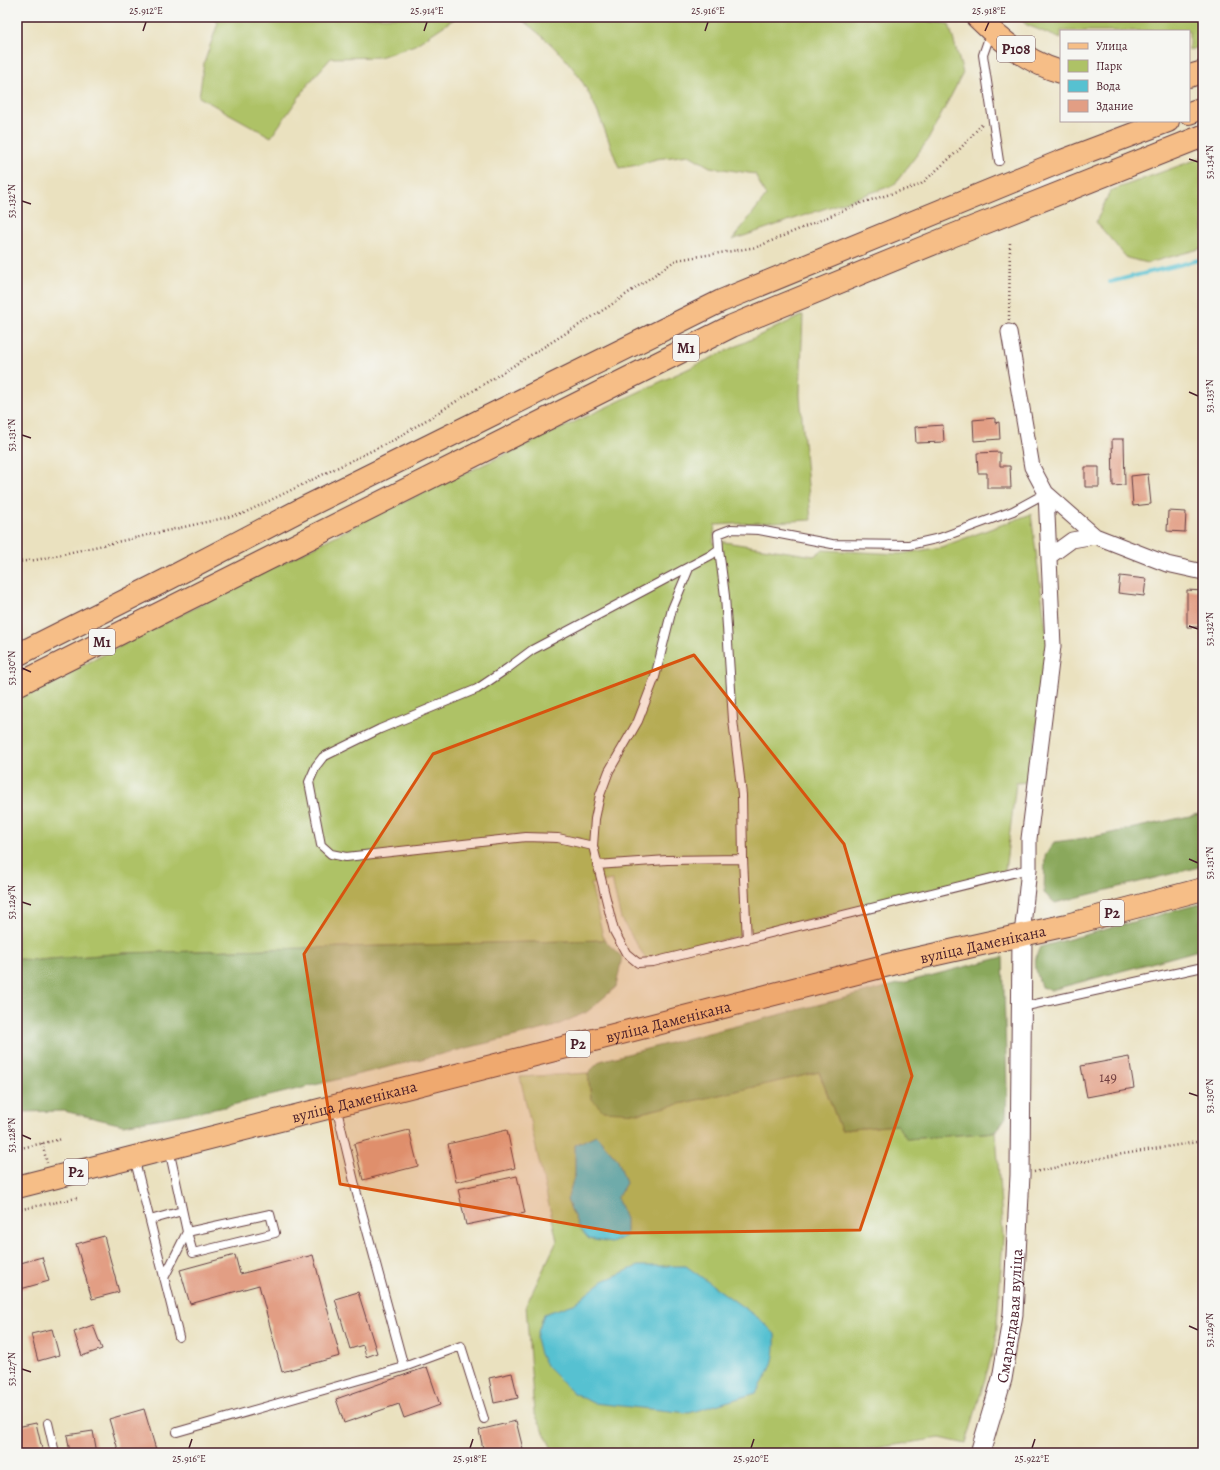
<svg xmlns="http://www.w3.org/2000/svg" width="1220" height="1470" viewBox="0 0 1220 1470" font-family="Alegreya,serif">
<rect width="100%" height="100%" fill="#f6f6f2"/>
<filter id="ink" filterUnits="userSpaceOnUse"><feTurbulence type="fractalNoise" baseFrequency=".025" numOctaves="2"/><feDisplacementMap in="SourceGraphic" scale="8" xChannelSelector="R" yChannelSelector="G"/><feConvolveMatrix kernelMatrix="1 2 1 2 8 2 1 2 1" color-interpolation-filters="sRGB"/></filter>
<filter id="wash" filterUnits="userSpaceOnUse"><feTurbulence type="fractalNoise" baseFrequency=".012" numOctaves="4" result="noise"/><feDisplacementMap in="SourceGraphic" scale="16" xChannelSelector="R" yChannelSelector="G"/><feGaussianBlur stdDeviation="0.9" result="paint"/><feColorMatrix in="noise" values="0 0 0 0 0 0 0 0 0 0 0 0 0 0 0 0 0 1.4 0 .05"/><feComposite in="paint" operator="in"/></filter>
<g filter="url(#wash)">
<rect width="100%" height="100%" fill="#eae1bf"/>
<path fill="#aec266" stroke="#7c7048" d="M212,17h245l-42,28 -35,12 -49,1 -22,25 -38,54 -72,-40 5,-34 14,-40z
M518,17h380l51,7 14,49 -35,67 -34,45 -162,55 34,-44 -11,-22 -45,-7 -21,-12 -33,4 -18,6 -19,3c-13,-33 -24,-72 -47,-101 -15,-19 -34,-35 -54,-50z
M1017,17h186v29l-14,4v-19h-128v8l-34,-14z
M1203,157v91l-55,15 -21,-5 -31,-36 14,-31z
M803,315l-3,80 11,125 -96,5 -2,19 5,-3 96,15 8,-6 78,4 41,-7 90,-33 17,130 -19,138 -13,1 -11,88 -359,88 -25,-40 -9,-39 -21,4 13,56 -479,13 -86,7 -22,-1v-260l359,-184z
M819,1072l22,58 56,-5 10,14 89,-7 7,106 -7,103 -30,103 -26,-6 -95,15h-291l-20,-41 -8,-107 31,-64 -37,-164 68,-4 3,25 49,15z"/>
<path fill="#8aa85b" stroke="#6a6443" d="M1203,813v53l-148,37 -11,-10 1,-37 9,-14 39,-5z
M1203,903v46l-152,41 -10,-3c-5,-17 -9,-24 -1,-40z
M604,940l18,17 -6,30 -29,25 -34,15 -333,81 -97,17 -59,-14 -42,1 -5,2v-155l22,1 86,-7z
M1003,957l4,132 -1,28 -10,15 -89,7 -10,-14 -56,5 -22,-58 -179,41 -37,-2 -12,-13 -3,-25 12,-12z"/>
<path fill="#56c1d1" stroke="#50707e" d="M596,1135l22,25 8,23 -9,15 9,21v17l-15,7 -22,-4 -10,-11 -12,-28 8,-26v-29z
M638,1266h48l75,54 14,14c1,28 -4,36 -19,59l-67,20 -96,-10 -21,-11 -25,-25 -7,-13 -4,-16 8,-24 30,-10 29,-23z"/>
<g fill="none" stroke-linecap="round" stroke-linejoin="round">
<path stroke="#56c1d1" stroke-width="4" d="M1110,282l93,-23"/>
</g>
<g id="blocks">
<path fill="#e29e84" d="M995,418v5l4,-1 1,17 -26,2 -1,-21z
M943,425l1,17 -28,1 -1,-16z
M1112,439h12l1,46 -12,1z
M1000,452v14h10l1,22h-24v-15h-9l-1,-20z
M1085,467h14v20h-14z
M1148,474l3,30 -18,2 -2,-30z
M1168,511l18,1 -1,20 -18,-1z
M1120,576l26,3 -2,17 -26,-3z
M1187,590l16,1v36h-16z
M1203,1012v13l-1,1 -2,-13z
M1129,1057l5,31 -47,9 -6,-31z
M409,1130l9,36 -55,14 -9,-36z
M507,1130l8,38 -59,14 -8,-38z
M517,1176l8,37 -59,12 -8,-36z
M104,1236l15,56 -27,7 -16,-55z
M235,1255l5,19 73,-19 27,101 -58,16 -23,-87 -69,19 -10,-34z
M42,1257l7,24 -32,9v-26z
M358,1292l19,61 -11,4 -3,-12 -13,4 -15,-50z
M93,1325l9,24 -20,7 -8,-24z
M52,1329l7,26 -21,6 -7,-27z
M427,1367l13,38 -36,13 -5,-14 -55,19 -8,-24z
M512,1373l6,25 -24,5 -5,-25z
M144,1409l13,44h-38l-10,-34z
M516,1421l8,32h-40l-5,-23z
M36,1423l7,30h-26v-26z
M93,1431l4,22h-27l-3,-18z"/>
</g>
</g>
<g filter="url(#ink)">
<use href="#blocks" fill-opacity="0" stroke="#623c41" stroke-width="1"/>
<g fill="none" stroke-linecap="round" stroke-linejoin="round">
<g stroke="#623c41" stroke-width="10">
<path id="service" d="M991,32l-8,23 16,106
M719,549l6,47 8,124 9,75 1,64
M593,846l2,-27 5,-24 9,-24 29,-50 17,-44 17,-68 18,-43
M597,865l70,-5 76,-1 4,81
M1029,869l-376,93 -15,1 -12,-10 -12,-22 -21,-85 -35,-8 -32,-1 -180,20 -15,-3 -10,-9 -12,-63 7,-16 7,-9 57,-28 97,-40 31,-21 24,-18 179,-95 8,-6 -1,-15 13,-5 28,1 73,14 77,1 31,-7 73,-27 33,-18
M1022,1007l181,-40
M169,1149l18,83 83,-18 5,19 -82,20 -6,-21
M134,1157l45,180
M150,1220l32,-9
M164,1278l23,-46
M404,1367l57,-21 23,73
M48,1423l7,30
M177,1432l227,-65 -47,-173 -21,-88"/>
</g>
<g stroke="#623c41" stroke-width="17">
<path id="minor" d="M1009,332l23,135 14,26 49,43 72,28 36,8
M1050,556l22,-16 23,-4
M1022,935l7,-66v-30l24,-193 -7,-153"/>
</g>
<g stroke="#623c41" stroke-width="21">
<g id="tertiary">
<path id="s1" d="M980,1453l22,-74 11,-65 7,-139 2,-240"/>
</g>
</g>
<g stroke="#623c41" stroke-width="24">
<g id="primary">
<path d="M977,17c23,23 52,46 84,55"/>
<path d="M1189,76l14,-4"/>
<path id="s2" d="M17,1187l875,-223 175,-39 136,-36"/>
</g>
</g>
<g stroke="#623c41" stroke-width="24">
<path id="motorway" d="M1189,113l14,-5
M17,655l153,-77 132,-69 419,-208 341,-140 106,-40
M17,685l715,-359 222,-91 249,-99"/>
</g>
<path stroke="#623c41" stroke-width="2.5" stroke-dasharray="1 3" stroke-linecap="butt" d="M1009,320l1,-80
M17,562l19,-2 206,-46 152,-74 214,-133 68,-47 81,-13 104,-44 59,-18 39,-35 24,-27
M42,1143l5,20
M17,1151l4,-3 41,-9
M1034,1172l77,-16 92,-15
M17,1210l60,-12"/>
<use href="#service" stroke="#fff" stroke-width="8"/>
<use href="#minor" stroke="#fff" stroke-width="15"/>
<use href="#tertiary" stroke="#fff" stroke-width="19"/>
<use href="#primary" stroke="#f6be87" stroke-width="22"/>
<use href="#motorway" stroke="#f6be87" stroke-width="22"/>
</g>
</g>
<path fill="#d8530f" fill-opacity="0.2" stroke="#d8530f" stroke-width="3" stroke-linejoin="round" d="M694,655l150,189 68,232 -52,154 -239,3 -281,-49 -36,-230 129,-200z"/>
<path fill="none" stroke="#4a1f2b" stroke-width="1.5" d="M143,31l3,-9M424,31l3,-9M705,31l3,-9M985,31l4,-9M1189,159l9,3M22,201l9,3M1189,392l9,4M22,435l9,3M1189,626l9,3M22,668l9,4M1189,859l9,4M22,902l9,3M1189,1093l9,3M22,1135l9,4M1189,1326l9,4M22,1369l9,3M189,1448l3,-9M470,1448l3,-9M751,1448l3,-9M1032,1448l3,-9"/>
<g text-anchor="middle" stroke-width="3" stroke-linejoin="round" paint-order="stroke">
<g font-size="14" fill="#703f41">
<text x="1108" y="1082">149</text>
</g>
<g fill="#f6f6f2" stroke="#7e6067" stroke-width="1">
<rect x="997" y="36" width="38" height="26" rx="3"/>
<rect x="673" y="335" width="26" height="26" rx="3"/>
<rect x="89" y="629" width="26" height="26" rx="3"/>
<rect x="1100" y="900" width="24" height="26" rx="3"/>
<rect x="566" y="1031" width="24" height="26" rx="3"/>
<rect x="64" y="1159" width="24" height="26" rx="3"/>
</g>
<g font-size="15" font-weight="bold" fill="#4a1f2b">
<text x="1016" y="54">Р108</text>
<text x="686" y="353">М1</text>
<text x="102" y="647">М1</text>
<text x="1112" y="918">Р2</text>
<text x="578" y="1049">Р2</text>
<text x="76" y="1177">Р2</text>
</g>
<g font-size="16" fill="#4a1f2b" stroke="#f6f6f2">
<text dy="6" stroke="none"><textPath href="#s2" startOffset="996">вуліца Даменікана</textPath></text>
<text dy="6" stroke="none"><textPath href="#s2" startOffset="672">вуліца Даменікана</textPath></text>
<text dy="6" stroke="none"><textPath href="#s2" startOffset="348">вуліца Даменікана</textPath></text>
<text dy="6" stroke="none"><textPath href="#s1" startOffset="141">Смарагдавая вуліца</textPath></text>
</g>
</g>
<rect width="1220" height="1470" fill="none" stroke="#f6f6f2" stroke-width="44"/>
<rect x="1060" y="30" width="130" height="92" fill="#f6f6f2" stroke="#b1a0a2"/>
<rect x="1068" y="43" width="20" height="6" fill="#f6be87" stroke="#b1a0a2"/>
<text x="1096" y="50" font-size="12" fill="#4a1f2b">Улица</text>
<rect x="1068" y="60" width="20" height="12" fill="#aec266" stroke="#b1a0a2"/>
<text x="1096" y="70" font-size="12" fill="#4a1f2b">Парк</text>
<rect x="1068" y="80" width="20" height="12" fill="#56c1d1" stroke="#b1a0a2"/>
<text x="1096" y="90" font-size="12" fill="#4a1f2b">Вода</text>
<rect x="1068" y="100" width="20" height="12" fill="#e29e84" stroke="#b1a0a2"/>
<text x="1096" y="110" font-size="12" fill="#4a1f2b">Здание</text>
<rect x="22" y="22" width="1176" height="1426" fill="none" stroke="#4a1f2b" stroke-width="1.5"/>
<g font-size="10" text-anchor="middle" fill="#4a1f2b">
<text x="146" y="14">25.912°E</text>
<text x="427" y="14">25.914°E</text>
<text x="708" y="14">25.916°E</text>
<text x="989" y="14">25.918°E</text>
<text transform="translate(1209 162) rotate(-90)" y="4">53.134°N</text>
<text transform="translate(11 201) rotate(-90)" y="4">53.132°N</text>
<text transform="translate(1209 396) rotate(-90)" y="4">53.133°N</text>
<text transform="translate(11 435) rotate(-90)" y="4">53.131°N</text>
<text transform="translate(1209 629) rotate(-90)" y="4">53.132°N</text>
<text transform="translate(11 668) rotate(-90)" y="4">53.130°N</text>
<text transform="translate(1209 863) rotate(-90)" y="4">53.131°N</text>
<text transform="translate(11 902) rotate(-90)" y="4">53.129°N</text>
<text transform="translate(1209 1096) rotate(-90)" y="4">53.130°N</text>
<text transform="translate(11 1135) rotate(-90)" y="4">53.128°N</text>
<text transform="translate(1209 1330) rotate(-90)" y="4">53.129°N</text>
<text transform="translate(11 1369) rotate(-90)" y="4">53.127°N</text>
<text x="189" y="1462">25.916°E</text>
<text x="470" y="1462">25.918°E</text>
<text x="751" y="1462">25.920°E</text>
<text x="1032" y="1462">25.922°E</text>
</g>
</svg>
